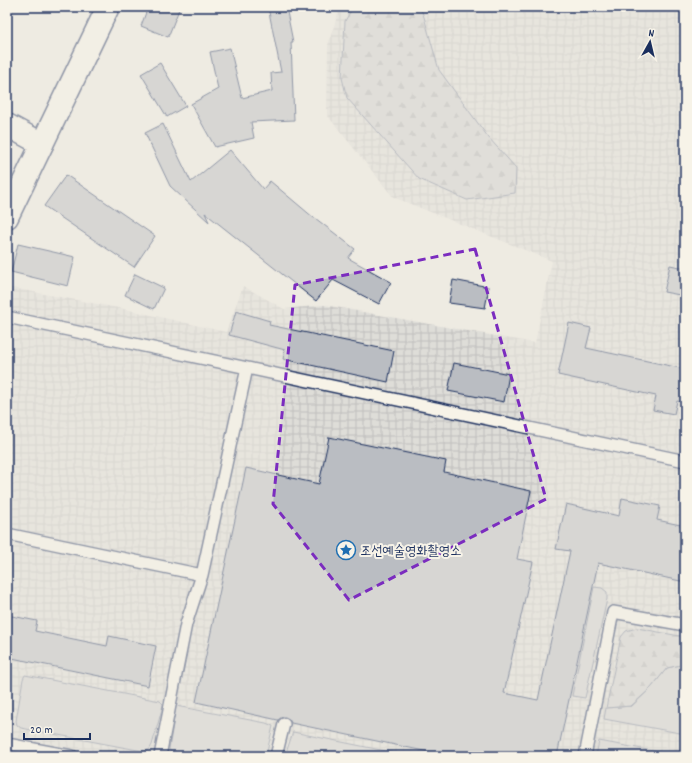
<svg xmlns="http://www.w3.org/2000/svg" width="692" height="763" viewBox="0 0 692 763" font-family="Dekko,'Poor Story',sans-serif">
<defs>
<pattern id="industrial-grid" width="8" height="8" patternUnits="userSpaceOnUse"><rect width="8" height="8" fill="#deddd8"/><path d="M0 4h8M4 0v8" fill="none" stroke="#bebebc"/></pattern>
<pattern id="forest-firs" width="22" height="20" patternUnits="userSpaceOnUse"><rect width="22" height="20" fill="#cfcfcf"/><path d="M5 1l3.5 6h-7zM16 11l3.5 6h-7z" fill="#b1b2b4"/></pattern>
</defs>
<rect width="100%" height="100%" fill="#eeebe2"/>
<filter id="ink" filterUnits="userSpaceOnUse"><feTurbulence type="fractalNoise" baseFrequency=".025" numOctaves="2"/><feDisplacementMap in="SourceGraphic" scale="8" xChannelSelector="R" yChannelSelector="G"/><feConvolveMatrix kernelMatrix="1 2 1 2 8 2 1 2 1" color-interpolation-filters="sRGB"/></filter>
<g filter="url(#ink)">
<path fill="url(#industrial-grid)" d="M340,7h345v749h-678v-469l122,23 97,22 17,-46 41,23 40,-4 211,38 17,-82 -159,-64 -66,-82 1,-70z"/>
<path fill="#cfcfcf" stroke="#757f96" d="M594,587l8,1 5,4v7l-22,99 -13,-2z
M685,664v70l-81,-15 2,-11 26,-2 19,-18 16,-20z
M25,675l135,26 3,3 -1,5 -10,36 -3,5 -6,1 -122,-23 -4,-3 -1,-4 7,-42z
M176,706l90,17 7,3 -7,30h-93l-4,-7z
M293,732l117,24h-125z
M599,741l81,15h-84z"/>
<path fill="url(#forest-firs)" stroke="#757f96" d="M353,7h67l4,10 15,53 49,67 28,31 -1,25 -48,7 -48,-21 -72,-81 -5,-20 3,-57z
M637,628l48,9v27l-18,4 -16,20 -20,18 -25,2 15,-71 5,-6z"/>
<path fill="#babdc2" stroke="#1b2f5e" d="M148,7h32l-12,30 -27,-11z
M268,7h18l7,35h-2l3,78 -43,2 3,16 -39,9 -24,-43 27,-15 -8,-37 20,-4 12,50 30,-7 -1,-18 10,-1z
M160,63l26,43 -19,11 -26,-43z
M163,124l28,58 39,-32 33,39 7,-8 44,37h1l40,31 -7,9 43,24 -12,22 -46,-24 -17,21 -111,-88 4,9 -39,-36 -25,-53z
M66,175l89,61 -21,31 -90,-61z
M18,244l57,13 -7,29 -57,-14z
M670,265l15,3v28l-21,-4z
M135,274l29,14 -10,21 -29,-14z
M453,280l36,7 -4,21 -36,-5z
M236,311l34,10 -1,4 125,26 -6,31 -105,-23 2,-9 -56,-15z
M569,323l22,5 -5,20 99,21v34l-8,-2 -3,13 -21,-4 3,-14 -98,-21z
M454,363l55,11 -5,28 -56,-11z
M329,437l117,24 -2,11 87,19 -14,68 16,3 -29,131 34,7 32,-149 -14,-2 10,-45 53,12 3,-18 38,8 -3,14 28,6v56l-87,-19 -41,193h-109l-157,-33 -2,-4 -4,-2h-3l-4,3 -82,-18 50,-234 73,16z
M7,615l30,6 -2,10 72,15 2,-10 47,10 -8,40 -141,-29z"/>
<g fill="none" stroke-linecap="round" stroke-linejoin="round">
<g stroke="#1b2f5e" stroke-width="14">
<path id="lane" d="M7,317l678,144
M7,534l195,41
M7,744l65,12
M160,756l26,-132 16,-49 45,-207
M276,756l8,-32
M585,756l28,-144 72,13"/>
</g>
<g stroke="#1b2f5e" stroke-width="25">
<path id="street" d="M7,125l35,19"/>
</g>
<g stroke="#1b2f5e" stroke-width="25">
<path id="secondary" d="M7,217l101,-210"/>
</g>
<use href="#lane" stroke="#f7f3e8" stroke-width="11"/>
<use href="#street" stroke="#f7f3e8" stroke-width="22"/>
<use href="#secondary" stroke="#f7f3e8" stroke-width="22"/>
</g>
</g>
<path d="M0 0H692V763H0ZM475,249l71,250 -197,101 -76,-96 22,-219z" fill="#eeebe2" fill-opacity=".55" fill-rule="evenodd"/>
<path fill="none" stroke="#7b2cbf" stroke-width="3" stroke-dasharray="8 5" stroke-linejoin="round" d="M475,249l71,250 -197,101 -76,-96 22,-219z"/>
<defs>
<g id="sight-ring" transform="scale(1)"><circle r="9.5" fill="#f7f3e8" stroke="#1f6fb2" stroke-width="1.5"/><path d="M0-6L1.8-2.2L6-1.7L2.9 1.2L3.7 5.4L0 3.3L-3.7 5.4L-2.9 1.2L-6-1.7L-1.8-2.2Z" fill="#1f6fb2"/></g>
</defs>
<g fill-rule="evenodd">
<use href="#sight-ring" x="346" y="550"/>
</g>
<g text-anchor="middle" stroke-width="4" stroke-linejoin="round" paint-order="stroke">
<g font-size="14" fill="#1b2f5e" stroke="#f7f3e8" text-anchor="start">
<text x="360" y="555">조선예술영화촬영소</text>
</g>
</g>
<rect width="692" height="763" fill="none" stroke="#f7f3e8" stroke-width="24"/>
<rect x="12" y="12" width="668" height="739" fill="none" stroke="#1b2f5e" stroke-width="1.5" filter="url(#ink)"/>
<g transform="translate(650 42) rotate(8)" stroke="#f7f3e8" stroke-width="3" paint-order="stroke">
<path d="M0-3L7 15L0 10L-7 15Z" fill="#1b2f5e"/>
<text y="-6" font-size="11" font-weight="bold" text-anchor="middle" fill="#1b2f5e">N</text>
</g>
<path d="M24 733v6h66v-6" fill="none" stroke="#1b2f5e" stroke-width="2"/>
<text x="30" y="733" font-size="12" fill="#1b2f5e" stroke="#f7f3e8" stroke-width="3" paint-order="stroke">20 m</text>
</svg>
